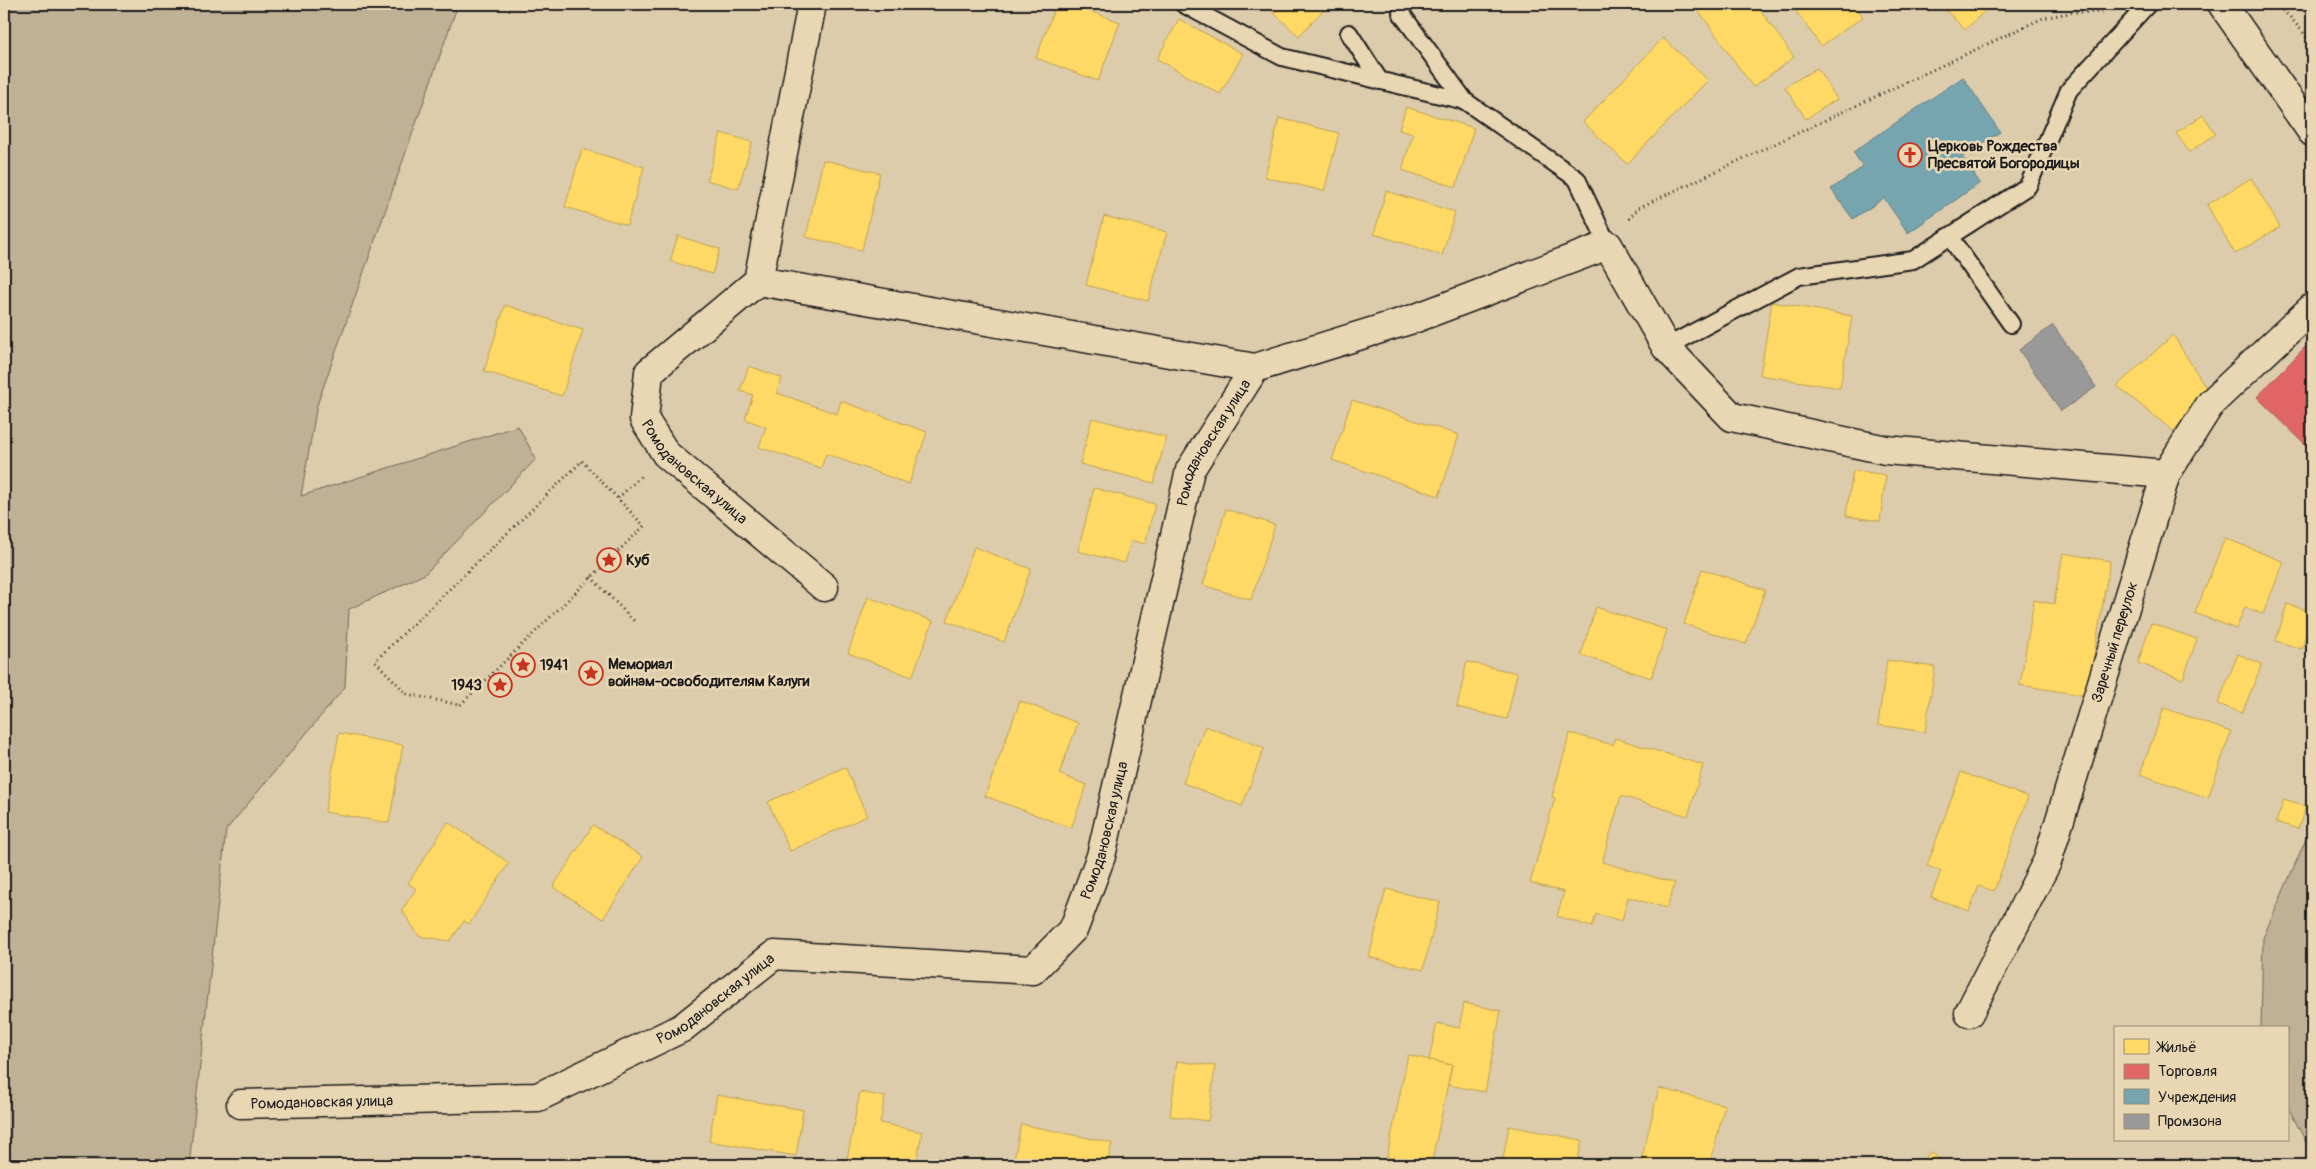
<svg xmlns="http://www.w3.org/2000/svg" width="2316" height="1169" viewBox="0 0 2316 1169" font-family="Pangolin,sans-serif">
<rect width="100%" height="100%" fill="#ddccab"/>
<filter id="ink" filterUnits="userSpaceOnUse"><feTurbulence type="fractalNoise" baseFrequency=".02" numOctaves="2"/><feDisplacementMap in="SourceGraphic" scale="10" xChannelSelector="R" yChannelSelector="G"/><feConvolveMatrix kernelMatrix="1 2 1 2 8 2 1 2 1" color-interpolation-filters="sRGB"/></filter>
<g filter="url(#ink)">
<path fill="#c0b196" stroke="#6e6659" d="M4,4h454l-141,401 -16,91 217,-70 18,33 -111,115 -76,35 -4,78 -119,143 -37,335h-185z
M2312,825v329l-25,-49v-77h-26l2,-90z"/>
<path fill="#ffd966" stroke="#bba050" d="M1056,4h14l50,18 -22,59 -62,-23z
M1264,4h57l4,4 -26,28z
M1707,4h49l38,53 -41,30 -55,-77z
M1791,4h63l9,13 -42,29z
M1940,4h52l-27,26z
M1179,19l64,35 -23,40 -63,-35z
M1663,38l45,42 -81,84 -44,-42z
M1817,68l20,31 -31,20 -21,-32z
M1406,107l68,21 -18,59 -54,-17 11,-36 -14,-4z
M2203,115l13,19 -27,18 -13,-19z
M1279,118l60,15 -15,58 -59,-14z
M721,133l31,9 -14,47 -31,-9z
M582,149l62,18 -17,58 -62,-18z
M823,160l57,13 -18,77 -56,-13z
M2251,178l29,49 -45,27 -28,-49z
M1386,191l69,21 -13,43 -68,-21z
M1104,216l63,16 -19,69 -62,-16z
M678,236l42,13 -8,25 -42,-13z
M1772,302l80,14 -12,72 -80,-13z
M505,305l78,25 -21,66 -78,-25z
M2173,335l37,59 -37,37 -56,-45z
M749,366l33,12 -5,15 60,21 4,-13 86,31 -18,52 -83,-30 -5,14 -62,-21 7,-20 -21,-8 8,-24 -13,-4z
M1352,400l107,35 -20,61 -107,-36z
M1092,418l74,19 -12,46 -74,-19z
M1853,470l33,5 -6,46 -34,-5z
M1094,488l61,16 -10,40 -14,-4 -6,23 -47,-12z
M1226,509l49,16 -24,75 -48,-15z
M2225,538l59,24 -21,52 -18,-7 -9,22 -41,-16z
M974,547l57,22 -27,73 -57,-21z
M2063,553l47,8 -23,135 -67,-11 14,-85 20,4z
M1702,569l63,21 -19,54 -62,-20z
M868,597l65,24 -21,56 -64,-24z
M2287,604l25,8 -10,37 -26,-8z
M1596,607l71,23 -16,48 -70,-23z
M2151,623l46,16 -14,40 -45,-16z
M2238,654l24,10 -20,49 -24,-9z
M1887,660l48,7 -10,65 -47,-7z
M1467,662l50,11 -10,46 -50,-12z
M1020,701l58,22 -19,51 28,11 -16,43 -86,-32z
M2164,708l67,24 -23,66 -68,-24z
M1205,726l59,22 -22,58 -59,-23z
M339,733l64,12 -14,78 -64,-11z
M1570,733l43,12 2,-7 88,27 -15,51 -67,-20 -19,66 73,21 -8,25 -39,-11 -6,24 -26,-7 -4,13 -35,-11 7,-24 -34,-9 25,-85 -3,-1z
M845,767l22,49 -77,35 -22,-49z
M1961,772l67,25 -34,94 -15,-5 -10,25 -38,-14 10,-26 -14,-5z
M2284,799l22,7 -8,23 -22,-7z
M448,822l61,41 -40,61 -5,-3 -14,20 -31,-5 -17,-26 14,-21 -8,-6z
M593,825l50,32 -40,62 -50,-32z
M1386,889l54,13 -17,68 -54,-13z
M1464,1003l37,8 -16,81 -37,-7 4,-20 -23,-5 8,-37 22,5z
M1408,1055l44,10 -21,100 -44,-8z
M1177,1061l38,5 -7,55 -38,-5z
M1659,1088l66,17 -15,60h-70z
M860,1092l25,5 -5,26 42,9 -6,33h-70z
M717,1095l86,15 -7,46 -87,-15z
M1021,1124l91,19 -5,22h-94z
M1509,1126l73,14 -5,25h-75z
M1931,1152l15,13h-28z"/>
<path fill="#e06666" stroke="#a55050" d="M2312,340v103l-4,4 -51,-50z"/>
<path fill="#76a5af" stroke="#5b7c83" d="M1963,77l37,55 -38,25 18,26 -72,50 -24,-35 -31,21 -22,-30 32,-22 -10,-15z"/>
<path fill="#999" stroke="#747474" d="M2053,325l43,62 -35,24 -42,-61z"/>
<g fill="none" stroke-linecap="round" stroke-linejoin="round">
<g stroke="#1c1c1c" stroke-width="20">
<path id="service" d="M1183,4l99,53 183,44 112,78 31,66
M1401,13l64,88
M1349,33l31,48
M1949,236l62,88
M1666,347l133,-71 114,-16 115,-74 41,-96 79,-86"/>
</g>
<g stroke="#1c1c1c" stroke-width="31">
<g id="minor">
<path d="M2222,4l90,128"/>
<path d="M758,281l54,-277"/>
<path d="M1255,368l161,-50 192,-73 58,102 66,70 154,33 280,24"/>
<path id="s1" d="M1969,1013l78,-151 119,-388 45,-71 101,-95"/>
<path id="s2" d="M241,1104l297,-7 144,-69 92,-73 259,15 41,-42 27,-72 89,-386 65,-102 -497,-87 -109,91 -5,47 22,35 158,133"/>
</g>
</g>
<path stroke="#1c1c1c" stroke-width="3" stroke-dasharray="1 4" stroke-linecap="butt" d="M2275,4l15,13 22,26
M1629,219l9,-11 405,-190 31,-6h29
M582,461l62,65 -184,179 -53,-11 -32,-33z
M618,498l23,-22
M591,577l43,44"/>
<use href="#service" stroke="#e9d7b4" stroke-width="16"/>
<use href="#minor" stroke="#e9d7b4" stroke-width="28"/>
</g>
</g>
<defs>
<g id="church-ring" transform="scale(1.25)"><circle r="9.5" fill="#e9d7b4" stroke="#c8321e" stroke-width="1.5"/><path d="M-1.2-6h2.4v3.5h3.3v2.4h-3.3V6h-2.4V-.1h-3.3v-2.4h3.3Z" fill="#c8321e"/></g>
<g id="sight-ring" transform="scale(1.25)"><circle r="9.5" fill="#e9d7b4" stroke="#c8321e" stroke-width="1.5"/><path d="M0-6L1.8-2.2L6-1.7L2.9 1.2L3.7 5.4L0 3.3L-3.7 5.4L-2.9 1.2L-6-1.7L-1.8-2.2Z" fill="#c8321e"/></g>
</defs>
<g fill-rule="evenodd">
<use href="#church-ring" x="1910" y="155"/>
<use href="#sight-ring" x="609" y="560"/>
<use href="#sight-ring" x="523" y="665"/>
<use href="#sight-ring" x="591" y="673"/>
<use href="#sight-ring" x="500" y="685"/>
</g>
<g text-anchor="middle" stroke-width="5" stroke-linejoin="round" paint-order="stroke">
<g font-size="15" font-weight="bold" fill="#1c1c1c" stroke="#e9d7b4" text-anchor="start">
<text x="1928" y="151">Церковь Рождества<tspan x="1928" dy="17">Пресвятой Богородицы</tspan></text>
<text x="626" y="565">Куб</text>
<text x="608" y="669">Мемориал<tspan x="608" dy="17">войнам-освободителям Калуги</tspan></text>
<text x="540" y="670">1941</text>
<text x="482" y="690" text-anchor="end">1943</text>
</g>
<g font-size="15" fill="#1c1c1c" stroke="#e9d7b4">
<text dy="5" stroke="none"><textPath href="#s2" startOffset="1400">Ромодановская улица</textPath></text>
<text dy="5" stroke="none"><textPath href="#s2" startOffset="2254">Ромодановская улица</textPath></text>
<text dy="5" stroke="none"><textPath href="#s1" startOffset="400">Заречный переулок</textPath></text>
<text dy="5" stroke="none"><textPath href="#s2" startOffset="995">Ромодановская улица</textPath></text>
<text dy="5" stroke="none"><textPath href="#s2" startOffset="501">Ромодановская улица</textPath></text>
<text dy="5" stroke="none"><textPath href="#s2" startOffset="81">Ромодановская улица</textPath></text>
</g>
</g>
<rect width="2316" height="1169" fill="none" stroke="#e9d7b4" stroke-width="20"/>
<rect x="10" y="10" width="2296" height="1149" fill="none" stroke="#1c1c1c" stroke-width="2" filter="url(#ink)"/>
<rect x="2114" y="1026" width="175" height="115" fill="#e9d7b4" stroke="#978c77"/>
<rect x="2124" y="1039" width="25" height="15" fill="#ffd966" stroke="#978c77"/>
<text x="2158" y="1052" font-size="15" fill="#1c1c1c">Жильё</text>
<rect x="2124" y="1064" width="25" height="15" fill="#e06666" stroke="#978c77"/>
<text x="2158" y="1076" font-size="15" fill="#1c1c1c">Торговля</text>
<rect x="2124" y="1089" width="25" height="15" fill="#76a5af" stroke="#978c77"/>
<text x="2158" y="1102" font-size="15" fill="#1c1c1c">Учреждения</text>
<rect x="2124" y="1114" width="25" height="15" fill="#999999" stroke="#978c77"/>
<text x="2158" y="1126" font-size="15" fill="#1c1c1c">Промзона</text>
</svg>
